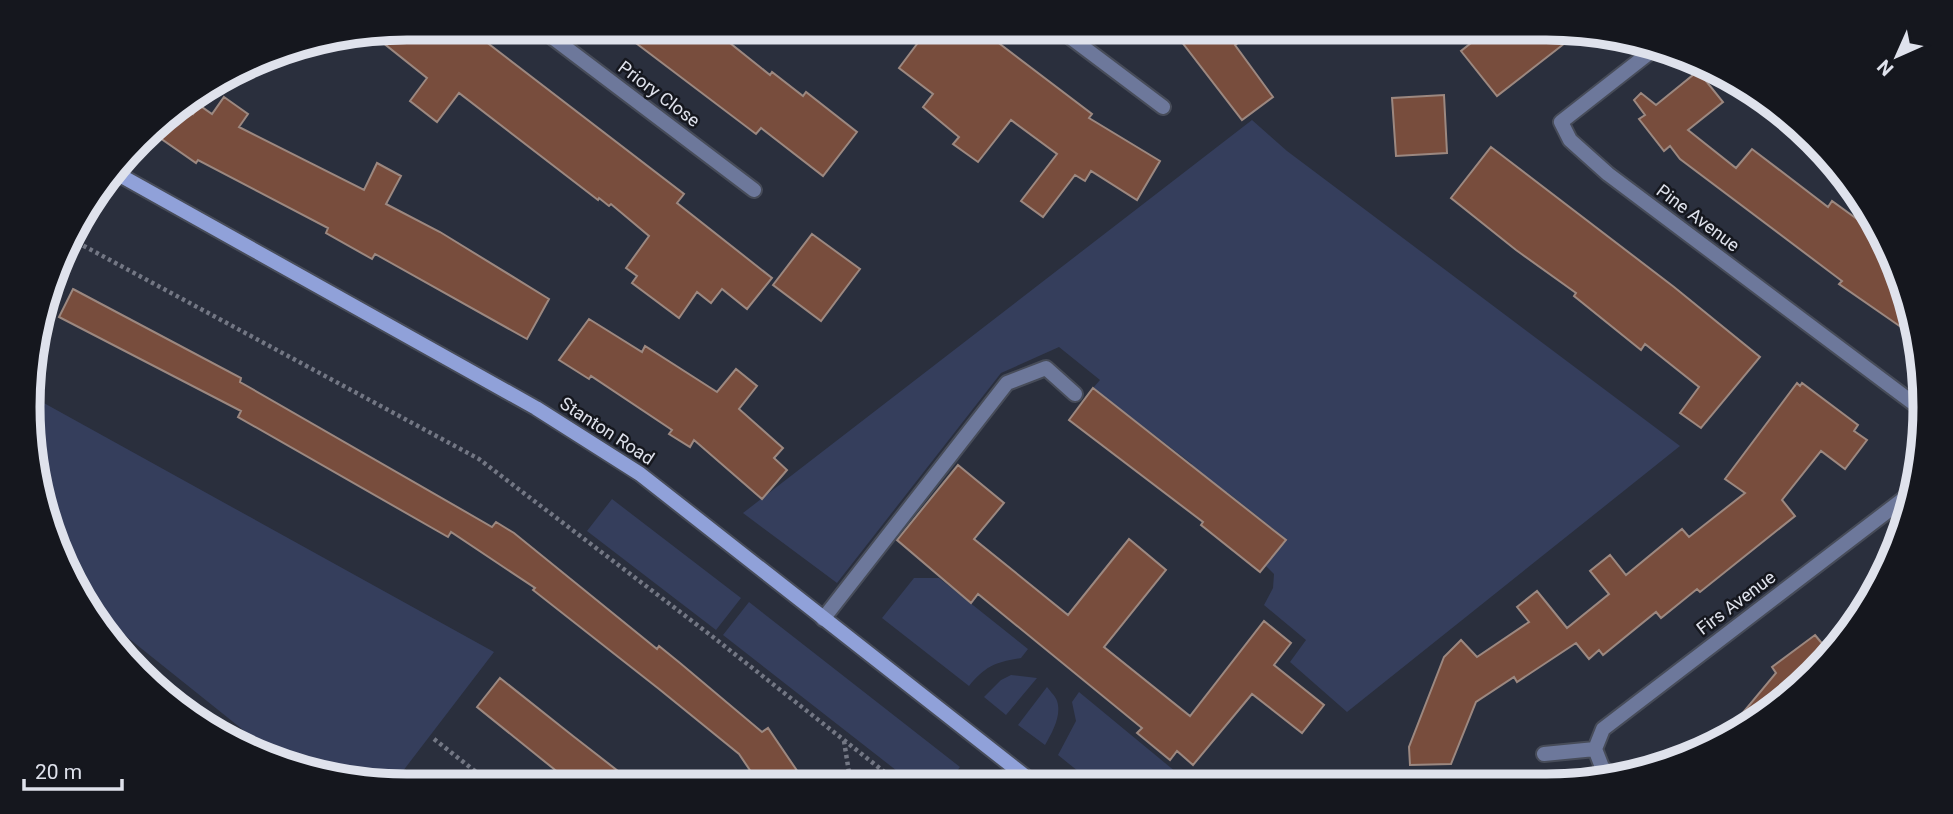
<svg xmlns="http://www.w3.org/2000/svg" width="1953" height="814" viewBox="0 0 1953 814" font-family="Roboto,sans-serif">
<rect width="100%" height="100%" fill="#2a2f3d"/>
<path fill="#353e5c" d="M1252,120l35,31 393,295 -333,266 -57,-50 16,-22 -42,-35 9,-17 1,-14 -9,-9 21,-26 -59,-47 -18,22 -32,-30 15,-20 -99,-76 7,-8 -41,-33 -58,26 -164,210 -94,-70z
M33,397l461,255 -101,132 -105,-18 -201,-161 -8,-8 -44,-116z
M612,499l129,99 -25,32 -129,-99z
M914,578h25l89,71 -7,9c-25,4 -36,8 -52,28l-87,-68z
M749,602l211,165 -14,18h-31l-192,-150z
M1011,675l26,3 -31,37 -22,-18 17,-17z
M1047,687c3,4 9,10 10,14 5,14 -5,32 -12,44l-27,-20z
M1079,692l103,85 -6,7h-82l-36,-29 18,-34 -4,-19z
M971,770l18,14h-29z"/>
<path fill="#784d3d" stroke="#9c8880" stroke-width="2" d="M407,28h61l216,166 -7,9 95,75 -25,31 -25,-20 -11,14 -14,-11 -18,26 -47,-35 5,-7 -11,-8 23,-32 -38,-32 -2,2 -10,-8 -1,2 -139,-107 -22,29 -27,-21 17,-23 -55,-44z
M616,28h126l-12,15 40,32 2,-3 31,24 3,-4 51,40 -34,44 -62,-48 -5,6z
M929,28h50l113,86 -3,4 71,43 -23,39 -46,-29 -6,10 -10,-6 -32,42 -22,-16 36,-47 -46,-34 -33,42 -25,-18 6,-7 -36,-30 10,-13 -34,-26z
M1171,28h56l11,15 -3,2 38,52 -31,23z
M1490,28h56l32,5 -81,63 -36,-45z
M1698,71l25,31 -35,28 48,38 16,-19 76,58 4,-6 54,39 25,94 -72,-50 3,-3 -162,-122 -10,-13 -6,5 -25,-32 6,-4 -11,-15 7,-7 15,12z
M1444,95l3,58 -51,3 -4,-58z
M224,97l24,17 -9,13 125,63 13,-27 24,13 -15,28 54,28 109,67 -22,40 -152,-85 -3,5 -46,-26 2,-5 -130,-68 -2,3 -46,-32 7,-9 26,-15 10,7 6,-9 13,9z
M1491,147l183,140 86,70 -59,71 -21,-15 19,-26 -54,-43 -4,6 -67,-54 2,-3 -60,-43 -65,-52z
M812,234l48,35 -39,52 -48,-36z
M73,289l168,89 -1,4 252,145 4,-5 18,11 143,116 2,-3 21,17 82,69 6,-4 32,47 -15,10h-25l-21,-31 -80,-65 -126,-99 2,-2 -84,-56 -3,5 -210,-120 3,-6 -182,-94z
M589,319l53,33 3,-6 72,46 19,-23 21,17 -18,23 44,39 -9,10 13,12 -25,29 -68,-59 -4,7 -21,-13 3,-4 -81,-54 -2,3 -30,-19z
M1797,383l3,3 2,-3 56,42 -4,6 13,9 -22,29 -24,-18 -39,49 13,16 -95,76 -3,-3 -36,29 -5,-6 -53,43 -4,-5 -10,9 -13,-16 -59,39 -3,-5 -38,25 -25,62 -41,1 -1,-18 35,-90 17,-17 16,17 52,-35 -12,-15 20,-16 30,37 42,-34 -19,-23 20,-16 16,20 56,-46 7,8 56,-44 -20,-14z
M1093,388l193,152 -26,32 -59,-47 2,-3 -134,-102z
M958,465l46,38 -30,36 94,76 61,-76 37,31 -62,77 86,69 74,-95 27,22 -17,22 50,40 -22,28 -50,-39 -59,71 -16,-14 -7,9 -33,-27 5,-5 -164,-134 -7,9 -74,-63z
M1815,635l15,18 -34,39 -61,40 -4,-5 45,-54 -4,-6z
M500,678l73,58 63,49 -61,1 -98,-79z"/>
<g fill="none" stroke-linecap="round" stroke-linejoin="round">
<g stroke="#474c59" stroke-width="18">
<path id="lane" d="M823,619l184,-236 39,-15 29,26"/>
</g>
<g stroke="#474c59" stroke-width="18">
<path id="street" d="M540,28l214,162
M1058,28l105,79
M1658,46l-97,76 9,18 38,34 313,235
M1544,754l51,-5
M1613,777l-11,-10 -7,-18 8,-20 307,-235"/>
</g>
<g stroke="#474c59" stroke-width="18">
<path id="secondary" d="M116,173l420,235 104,66 395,310"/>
</g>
<path stroke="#737784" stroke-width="4.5" stroke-dasharray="3.5 3.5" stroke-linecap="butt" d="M71,239l408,220 234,178 188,148
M434,739l60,47
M844,741l7,44"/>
<use href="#lane" stroke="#6d789b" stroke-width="14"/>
<use href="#street" stroke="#6d789b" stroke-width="14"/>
<use href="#secondary" stroke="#90a1d9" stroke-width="14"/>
</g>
<g text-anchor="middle" stroke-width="5" stroke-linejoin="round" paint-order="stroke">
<g font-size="18" fill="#dfe2ec" stroke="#15171e">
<text transform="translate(659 94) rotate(37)" y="6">Priory Close</text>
<text transform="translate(1698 218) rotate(37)" y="6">Pine Avenue</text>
<text transform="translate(607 431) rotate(33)" y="6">Stanton Road</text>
<text transform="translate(1736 603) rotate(-37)" y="6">Firs Avenue</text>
</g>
</g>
<path d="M0 0H1953V814H0ZM407 40H1546A367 367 0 0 1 1913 407V407A367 367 0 0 1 1546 774H407A367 367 0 0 1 40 407V407A367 367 0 0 1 407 40Z" fill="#15171e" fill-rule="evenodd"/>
<path fill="none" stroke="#dfe2ec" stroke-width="9" d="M407 40H1546A367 367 0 0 1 1913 407V407A367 367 0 0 1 1546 774H407A367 367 0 0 1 40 407V407A367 367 0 0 1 407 40Z"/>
<g transform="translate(1897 56) rotate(225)" stroke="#15171e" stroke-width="5" paint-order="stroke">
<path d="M0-5L12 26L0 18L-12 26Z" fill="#dfe2ec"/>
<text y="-10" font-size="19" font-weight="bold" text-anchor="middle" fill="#dfe2ec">N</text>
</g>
<path d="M24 779v10h98v-10" fill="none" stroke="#dfe2ec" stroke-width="3.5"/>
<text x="35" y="779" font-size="21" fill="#dfe2ec" stroke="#15171e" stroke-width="5" paint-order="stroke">20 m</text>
</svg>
